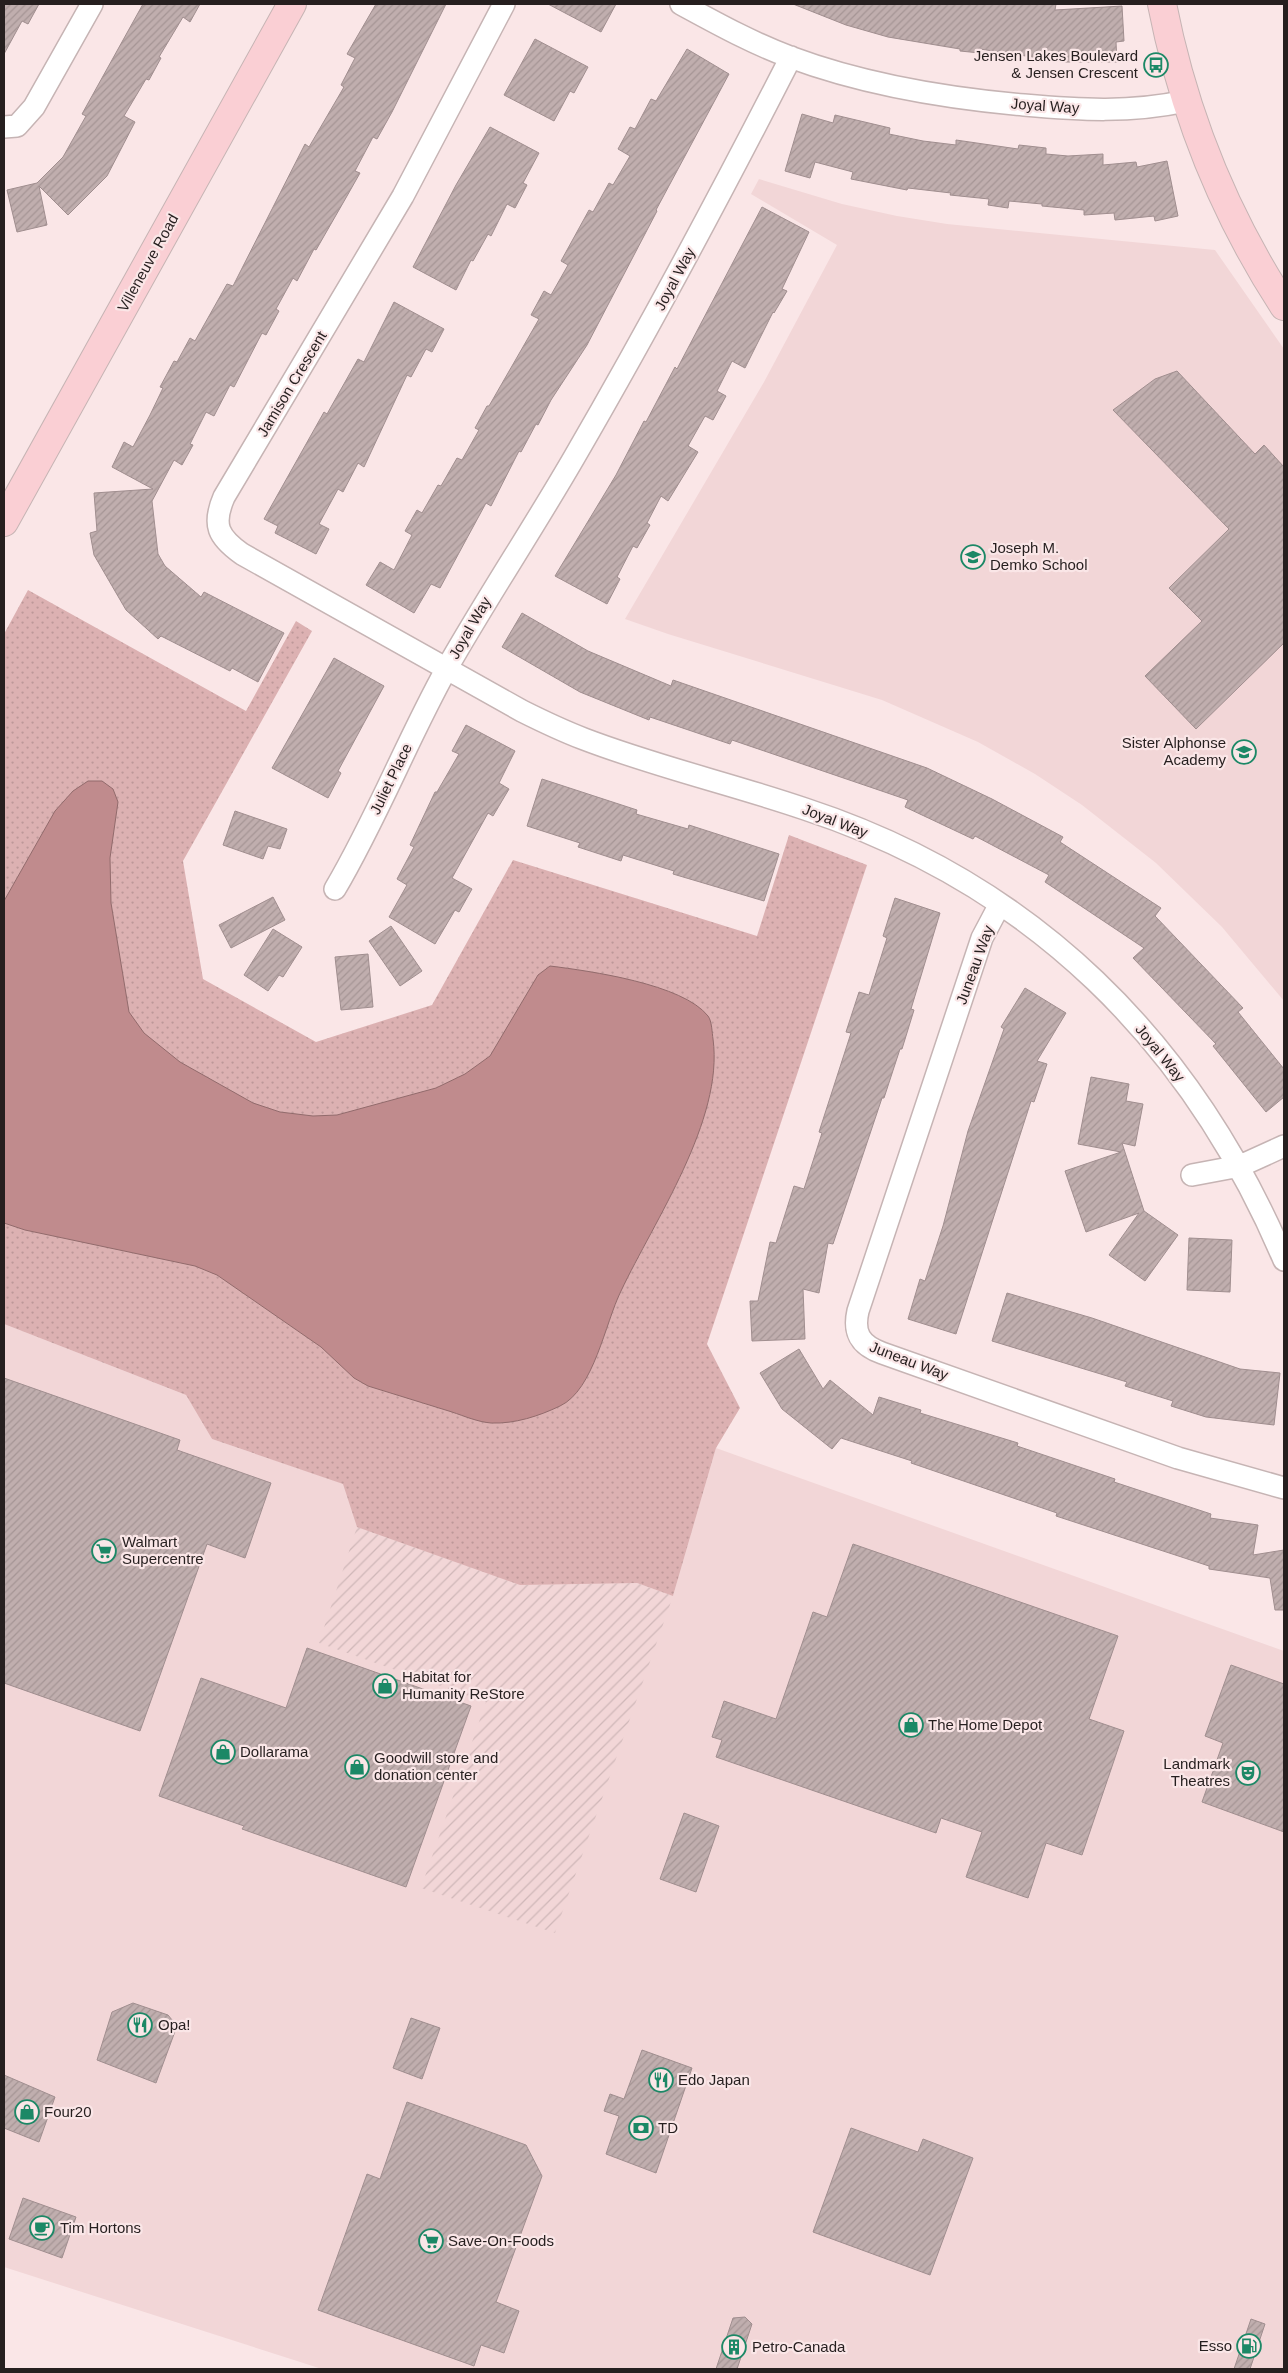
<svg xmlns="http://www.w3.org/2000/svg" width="1288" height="2373" viewBox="0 0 1288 2373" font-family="Helvetica,sans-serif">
<defs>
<pattern id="industrial-furrows" width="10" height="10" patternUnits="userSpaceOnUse" patternTransform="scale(1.25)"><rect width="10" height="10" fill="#f2d6d7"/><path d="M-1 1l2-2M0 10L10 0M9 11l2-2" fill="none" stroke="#cfb7b8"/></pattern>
<pattern id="park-dots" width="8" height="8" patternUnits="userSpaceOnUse" patternTransform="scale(1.25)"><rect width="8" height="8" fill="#dcb1b2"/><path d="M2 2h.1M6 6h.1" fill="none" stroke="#bd9899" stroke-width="1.8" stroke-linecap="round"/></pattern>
<pattern id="building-hatch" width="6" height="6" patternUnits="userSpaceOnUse" patternTransform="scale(1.25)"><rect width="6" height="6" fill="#c0aeae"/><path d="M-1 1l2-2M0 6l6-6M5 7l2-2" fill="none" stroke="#a59595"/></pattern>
</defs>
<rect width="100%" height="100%" fill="#fae6e7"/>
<path fill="#f2d6d7" d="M759,179l83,25 55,12 50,8 268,26 69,99v652l-62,-74 -66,-64 -74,-58 -47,-31 -57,-32 -96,-42 -214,-66 -43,-15 139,-237 73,-137 -86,-51z
M4,1324l182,71 26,44 461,157 43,-148 568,203v718h-962l-318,-102z"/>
<path fill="url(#industrial-furrows)" d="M357,1527l163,58 117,-2 36,13 -118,337 -134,-45 65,-186 -167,-59z"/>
<path fill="url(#park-dots)" d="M28,590l218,121 50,-90 16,10 -129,230 20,118 113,63 116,-37 81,-145 244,76 32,-101 78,30 -160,479 33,64 -24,40 -43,148 -36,-13 -117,2 -163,-58 -14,-43 -131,-45 -26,-44 -182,-71v-690z"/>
<path fill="#c08b8d" stroke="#926b6c" d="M88,781h14l11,8 5,13 -8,56 1,45 18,109 15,21 36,29 73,41 27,9 33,4 24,-1 99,-27 29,-14 25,-18 48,-81 12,-9c40,5 133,18 158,50 4,5 4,17 5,23 11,81 -59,182 -92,252 -16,32 -27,99 -61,115 -21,10 -45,18 -69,17 -13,-1 -27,-7 -39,-11 -28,-9 -56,-17 -84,-26l-14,-8 -33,-31 -104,-72 -22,-9 -170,-36 -21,-7v-322l51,-90 18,-20z"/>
<path fill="url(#building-hatch)" stroke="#a08e8f" d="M4,4h35l-11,20 -6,-3 -18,33z
M143,4h57l-10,18 -7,-5 -24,40 2,1 -12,22 -3,-1 -22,37 11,6 -28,54 -39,39 -29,-29 8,39 -30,7 -10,-42 30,-7 26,-26 23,-41 -4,-2z
M376,4h70l-54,108 -15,27 -4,-2 -18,34 5,2 -13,23 -31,54 -2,-1 -17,32 -4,-3 -17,31 3,2 -13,24 -4,-2 -28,54 -4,-2 -16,31 -8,-4 -16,32 3,1 -11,20 -8,-5 -22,41 6,53 7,12 36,31 3,-5 80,41 -26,49 -26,-14 -2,3 -69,-35 -3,3 -32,-29 -32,-55 -4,-22 7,-2 -3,-38 59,-4 -41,-22 12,-25 9,5 17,-32 13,-27 -3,-1 14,-26 3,1 13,-24 5,3 32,-57 6,2 72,-142 4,3 35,-60 -3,-2 14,-27 -8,-4z
M548,4h68l-15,28z
M793,4h263l-1,6 67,-4 2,35 -8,1 1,20h-52l-85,-13v4l-20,-2v-2l-72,-12 -42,-12z
M535,39l53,28 -14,26 -4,-2 -16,30 -50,-26z
M687,49l42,25 -73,136 1,1 -70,134 -36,55 -13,25 -2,-1 -15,28 -2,-1 -28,55 -5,-3 -46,85 -9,-4 -17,29 -48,-28 14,-23 14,8 18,-35 -7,-4 12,-21 5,3 16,-28 3,1 16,-28 5,2 17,-30 -4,-2 12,-22h2l50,-87 -8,-4 13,-24 7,4 17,-30 -7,-4 28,-51 4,2 16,-29 4,2 17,-29 -12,-7 12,-22 5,2 16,-30 5,2z
M802,114l31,9 2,-8 55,13 -1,6 34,7 33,4v-5l62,9 1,-4 27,3v6l22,2 35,-2v11l33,-3 1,5 30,-6 11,55 -23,5 -1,-5 -39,4 -1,-7 -30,2v-5l-42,-4v-2l-33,-3 -1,7 -20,-3 1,-6 -39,-4 1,-2 -43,-5 -1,2 -56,-11 2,-7 -38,-10 -5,16 -25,-7z
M490,127l49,26 -16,30 4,2 -12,23 -8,-4 -16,32 -3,-2 -15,27 -2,-1 -15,30 -43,-23 43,-82z
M762,207l47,25 -27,57 5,2 -13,22 -1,-1 -28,56 -13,-7 -15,30 9,5 -13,24 -8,-4 -17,30 10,6 -30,49 -7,-5 -14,27 3,2 -13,23 -4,-2 -16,31 3,2 -13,25 -52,-28 61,-101 28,-54 2,1 29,-55 2,2z
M394,302l50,27 -12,23 -6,-3 -15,28 -4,-2 -43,92 -6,-4 -15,29 -5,-3 -19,35 10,5 -13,25 -41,-21 3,-7 -14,-7 60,-107 3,2 31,-55 6,3z
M1177,371l78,83 9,-9 20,22v176l-88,86 -51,-53 57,-55 -33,-33 60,-59 -116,-119 42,-31z
M522,613l66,38 83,35 2,-6 254,88 65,31 71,38 -3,5 101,66 -6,8 88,92 -5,4 46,57v28l-18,15 -53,-66 3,-2 -83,-86 11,-10 -99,-66 4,-7 -74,-39 -2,3 -68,-32 3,-7 -176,-60 -2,4 -80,-27 -1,3 -69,-28 -78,-45z
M334,658l50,28 -46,85 3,2 -13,25 -56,-30z
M466,725l49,26 -16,32 10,6 -16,27 -5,-3 -36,65 20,11 -13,23 -4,-2 -20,34 -46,-27 18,-32 -10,-6 17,-32 -4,-2 25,-53h2l22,-38 -7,-3z
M542,779l95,31 -1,4 52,15 1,-4 90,29 -15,47 -91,-27 1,-3 -51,-16 -2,6 -43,-14 2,-4 -53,-17z
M235,811l52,18 -7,20 -12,-3 -5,13 -40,-14z
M273,897l12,23 -54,28 -12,-23z
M895,898l45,15 -29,96 3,1 -12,39h-2l-16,49h-2l-49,146 -5,-1 -9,50 -16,-4 2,50 -53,2 -2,-40h8l12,-59 6,1 18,-57 10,3 18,-56 -3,-1 32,-99 -5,-1 13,-40 10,3 18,-57 -4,-2z
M391,926l31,45 -22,15 -31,-45z
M273,929l29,18 -19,30 -4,-2 -11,16 -24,-16z
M368,954l5,53 -32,3 -6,-53z
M1025,988l41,25 -29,48 10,3 -13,38 -3,-1 -75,233 -48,-15 12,-40 5,2 18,-55 25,-95 36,-102 -3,-2z
M1091,1077l38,7 -3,17 17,3 -8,42 -13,-3 22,68 34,24 -33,46 -36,-26 30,-42 -53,19 -21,-61 56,-19 -43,-8z
M1189,1238l43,2 -2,52 -43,-2z
M1007,1293l85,25 148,51 40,4 -6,52 -68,-8 -35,-11 2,-5 -48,-15 2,-4 -135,-41z
M799,1349l24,40 7,-9 43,35 6,-18 42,13 -1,3 98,30 -1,3 98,33 -1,3 97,32 -1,4 48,7 -5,30 31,-5v60h-9l-5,-32 -61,-9v-3l-153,-50 1,-3 -146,-50 1,-2 -71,-23 -9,11 -50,-40 -22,-36z
M4,1378l176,62 -3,10 94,33 -26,75 -38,-14 -67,187 -136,-48z
M853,1544l265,92 -29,83 35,12 -42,124 -36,-12 -18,55 -62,-21 16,-45 -41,-14 -5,15 -220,-76 6,-17 -10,-3 12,-36 52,18 37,-107 14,5z
M307,1648l164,58 -65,181 -164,-58 2,-3 -85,-30 42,-118 85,30z
M1231,1665l53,19v148l-82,-30 21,-59 -18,-7z
M684,1813l35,13 -23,66 -36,-13z
M133,2003l35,12 9,11 -21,57 -59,-23 15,-48z
M411,2018l29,10 -18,51 -29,-11z
M642,2050l50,18 -36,105 -50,-19 13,-38 -15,-5 6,-17 14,5z
M4,2075l51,22 -16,45 -35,-14z
M407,2102l119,43 16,31 -46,126 23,9 -15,42 -23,-8 -7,21 -156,-56 49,-136 13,5z
M851,2128l67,24 5,-13 50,19 -43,117 -117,-43z
M23,2198l53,19 -14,41 -53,-19z
M745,2317l7,7 -15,45h-21l17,-51z
M1251,2319l14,5 -15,45h-16z"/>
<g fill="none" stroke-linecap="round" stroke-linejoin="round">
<g stroke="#c6b4b4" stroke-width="24">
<path id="street" d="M504,4l-101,192 -179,301c-12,28 -6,40 18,57l280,157c20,10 41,20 62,28 73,28 148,45 221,70 228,75 386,232 479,451
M681,4c35,19 71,39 109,53 75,28 154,41 234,48 57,5 106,8 162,-4
M4,127l13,-1 17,-19 58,-103
M335,889c42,-71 72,-149 112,-221 41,-72 87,-141 128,-212 76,-131 147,-264 216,-399
M1000,904l-18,34 -124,373c-5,22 2,34 24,42l296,105 106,30
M1192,1175l48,-9 44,-20"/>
</g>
<g stroke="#c6b4b4" stroke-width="30">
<path id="secondary" d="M1162,4c21,107 62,210 122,302
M4,522l288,-518"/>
</g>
<use href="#street" stroke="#fff" stroke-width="21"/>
<use href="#secondary" stroke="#facfd4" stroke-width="28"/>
</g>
<defs>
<g id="bus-ring" transform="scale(1.25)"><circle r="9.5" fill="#fae6e7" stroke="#1c8866" stroke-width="1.5"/><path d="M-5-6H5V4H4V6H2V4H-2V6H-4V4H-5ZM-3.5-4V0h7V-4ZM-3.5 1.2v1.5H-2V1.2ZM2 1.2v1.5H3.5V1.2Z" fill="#1c8866"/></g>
<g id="school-ring" transform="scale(1.25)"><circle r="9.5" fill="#fae6e7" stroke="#1c8866" stroke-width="1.5"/><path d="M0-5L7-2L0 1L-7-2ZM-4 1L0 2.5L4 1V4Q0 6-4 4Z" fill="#1c8866"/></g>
<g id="supermarket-ring" transform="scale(1.25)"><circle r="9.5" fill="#fae6e7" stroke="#1c8866" stroke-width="1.5"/><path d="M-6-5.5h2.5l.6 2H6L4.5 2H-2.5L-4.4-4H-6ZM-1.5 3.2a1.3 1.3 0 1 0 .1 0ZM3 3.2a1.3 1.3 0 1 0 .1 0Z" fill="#1c8866"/></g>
<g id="shop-ring" transform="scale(1.25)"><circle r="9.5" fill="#fae6e7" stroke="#1c8866" stroke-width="1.5"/><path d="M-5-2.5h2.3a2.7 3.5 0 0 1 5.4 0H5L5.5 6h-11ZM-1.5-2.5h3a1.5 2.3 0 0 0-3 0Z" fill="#1c8866"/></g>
<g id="theatre-ring" transform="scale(1.25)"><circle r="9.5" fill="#fae6e7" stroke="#1c8866" stroke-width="1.5"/><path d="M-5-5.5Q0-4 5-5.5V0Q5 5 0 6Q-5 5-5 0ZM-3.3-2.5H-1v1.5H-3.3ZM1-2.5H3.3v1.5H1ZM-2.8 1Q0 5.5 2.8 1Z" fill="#1c8866"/></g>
<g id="restaurant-ring" transform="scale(1.25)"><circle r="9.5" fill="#fae6e7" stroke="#1c8866" stroke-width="1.5"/><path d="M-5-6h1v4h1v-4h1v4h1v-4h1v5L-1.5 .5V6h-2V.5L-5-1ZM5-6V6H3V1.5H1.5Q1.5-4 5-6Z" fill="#1c8866"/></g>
<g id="bank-ring" transform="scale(1.25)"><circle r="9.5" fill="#fae6e7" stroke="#1c8866" stroke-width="1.5"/><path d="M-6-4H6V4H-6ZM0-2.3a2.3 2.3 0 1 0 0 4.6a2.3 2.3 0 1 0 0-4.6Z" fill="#1c8866"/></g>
<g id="cafe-ring" transform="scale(1.25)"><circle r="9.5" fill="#fae6e7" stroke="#1c8866" stroke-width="1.5"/><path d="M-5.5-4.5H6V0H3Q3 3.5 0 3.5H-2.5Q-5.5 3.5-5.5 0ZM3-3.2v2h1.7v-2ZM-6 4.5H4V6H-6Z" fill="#1c8866"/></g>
<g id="fuel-ring" transform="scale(1.25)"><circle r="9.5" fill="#fae6e7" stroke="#1c8866" stroke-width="1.5"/><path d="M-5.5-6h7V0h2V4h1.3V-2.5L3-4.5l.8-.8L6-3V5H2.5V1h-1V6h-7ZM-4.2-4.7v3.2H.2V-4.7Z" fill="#1c8866"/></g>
<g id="building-ring" transform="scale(1.25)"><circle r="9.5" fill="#fae6e7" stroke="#1c8866" stroke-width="1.5"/><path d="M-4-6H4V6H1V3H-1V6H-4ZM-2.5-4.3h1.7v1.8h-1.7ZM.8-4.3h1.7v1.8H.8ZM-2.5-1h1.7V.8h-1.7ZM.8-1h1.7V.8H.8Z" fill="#1c8866"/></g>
</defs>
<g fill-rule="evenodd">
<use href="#bus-ring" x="1156" y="65"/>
<use href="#school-ring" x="973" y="557"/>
<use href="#school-ring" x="1244" y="752"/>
<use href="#supermarket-ring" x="104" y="1551"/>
<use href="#shop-ring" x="385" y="1686"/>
<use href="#shop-ring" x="911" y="1725"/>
<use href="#shop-ring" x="223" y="1752"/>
<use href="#shop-ring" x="357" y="1767"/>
<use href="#theatre-ring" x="1248" y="1773"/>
<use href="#restaurant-ring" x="140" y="2025"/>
<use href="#restaurant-ring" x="661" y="2080"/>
<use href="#shop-ring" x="27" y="2112"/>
<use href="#bank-ring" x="641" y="2128"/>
<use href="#cafe-ring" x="42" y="2228"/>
<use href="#supermarket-ring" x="431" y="2241"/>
<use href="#fuel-ring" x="1249" y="2346"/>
<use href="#building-ring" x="734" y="2347"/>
</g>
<g text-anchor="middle" stroke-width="4.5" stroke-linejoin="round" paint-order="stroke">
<g font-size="15" fill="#261f1f" stroke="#fae6e7" text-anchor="start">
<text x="1138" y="61" text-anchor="end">Jensen Lakes Boulevard<tspan x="1138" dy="17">&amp; Jensen Crescent</tspan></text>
<text x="990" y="553">Joseph M.<tspan x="990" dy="17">Demko School</tspan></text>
<text x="1226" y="748" text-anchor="end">Sister Alphonse<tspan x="1226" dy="17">Academy</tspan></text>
<text x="122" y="1547">Walmart<tspan x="122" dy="17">Supercentre</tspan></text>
<text x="402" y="1682">Habitat for<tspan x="402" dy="17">Humanity ReStore</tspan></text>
<text x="928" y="1730">The Home Depot</text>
<text x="240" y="1757">Dollarama</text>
<text x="374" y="1763">Goodwill store and<tspan x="374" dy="17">donation center</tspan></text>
<text x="1230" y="1769" text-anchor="end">Landmark<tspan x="1230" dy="17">Theatres</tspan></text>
<text x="158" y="2030">Opa!</text>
<text x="678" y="2085">Edo Japan</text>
<text x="44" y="2117">Four20</text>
<text x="658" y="2133">TD</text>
<text x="60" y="2233">Tim Hortons</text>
<text x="448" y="2246">Save-On-Foods</text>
<text x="1232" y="2351" text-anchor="end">Esso</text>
<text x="752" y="2352">Petro-Canada</text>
</g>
<g font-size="15" fill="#261f1f" stroke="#fae6e7">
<text transform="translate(1045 106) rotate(4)" y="5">Joyal Way</text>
<text transform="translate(148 263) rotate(-61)" y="5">Villeneuve Road</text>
<text transform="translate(675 279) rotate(-62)" y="5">Joyal Way</text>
<text transform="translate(292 384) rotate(-59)" y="5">Jamison Crescent</text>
<text transform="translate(470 628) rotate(-60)" y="5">Joyal Way</text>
<text transform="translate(391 779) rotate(-64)" y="5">Juliet Place</text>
<text transform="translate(835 821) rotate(21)" y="5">Joyal Way</text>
<text transform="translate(975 965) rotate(-70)" y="5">Juneau Way</text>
<text transform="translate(1160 1053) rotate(51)" y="5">Joyal Way</text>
<text transform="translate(909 1361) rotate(21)" y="5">Juneau Way</text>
</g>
</g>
<rect width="1288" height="2373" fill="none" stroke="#261f1f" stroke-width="10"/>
</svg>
